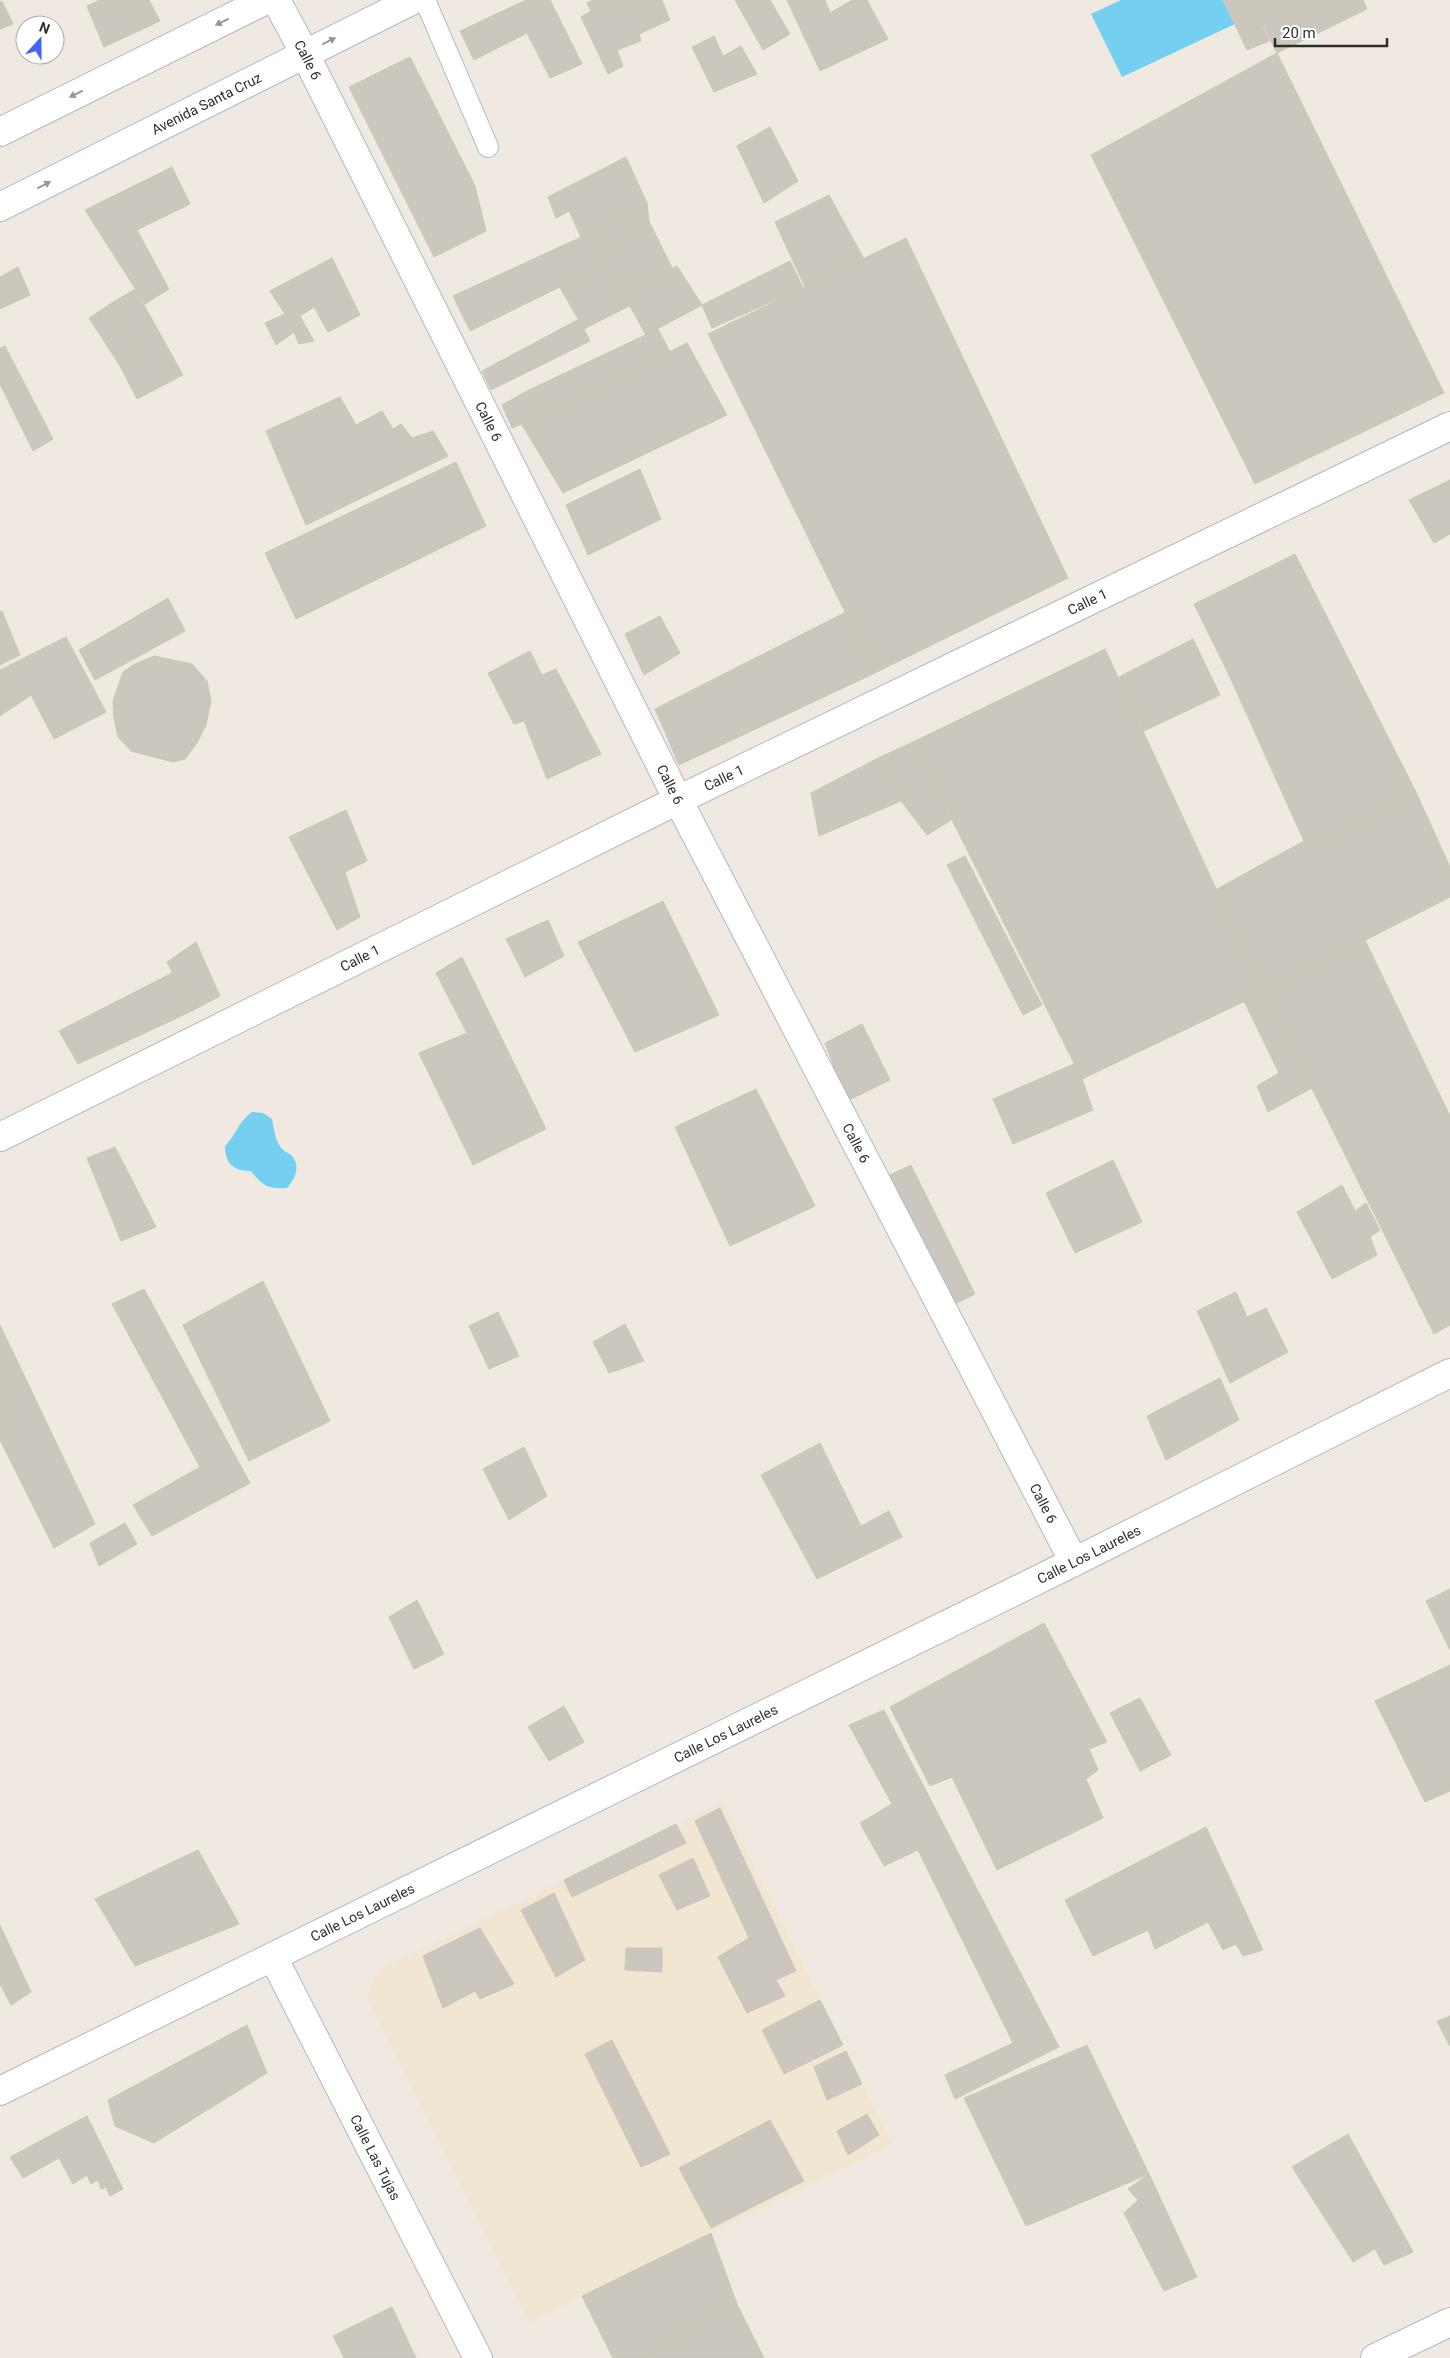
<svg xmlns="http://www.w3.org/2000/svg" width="1450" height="2358" viewBox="0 0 1450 2358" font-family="Roboto,sans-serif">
<rect width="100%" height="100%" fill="#efe9e1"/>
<path fill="#f0e6d1" d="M722,1802l170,342 -363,178 -162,-324 10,-26z"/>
<path fill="#75cff0" d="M1121,0h102l12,24 -113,53 -31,-63z
M252,1112l11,1 9,6c2,10 3,22 10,30 3,3 7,4 10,7 9,11 3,22 -5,32 -19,1 -24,-2 -36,-17 -18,0 -26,-8 -26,-25 11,-11 14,-25 27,-34z"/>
<path fill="#cbc7bf" stroke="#cbc5ba" d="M100,0h49l11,21 -56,26 -17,-41z
M526,0h24l32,64 -32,14 -23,-45 -53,27 -14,-29z
M594,0h68l8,20 -31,14 2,7 -24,9 6,16 -15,8 -27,-57 10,-6 -4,-8z
M735,0h35l20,34 -27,16z
M787,0h38l5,13 22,-13h15l21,39 -68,32z
M1223,0h27l19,41 -22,9z
M1250,0h113l4,9 -90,44z
M2,1l11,23 -13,5v-27z
M714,36l9,20 18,-10 16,28 -43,18 -22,-45z
M1277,53l167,340 -189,91 -164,-329z
M410,57l65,129 11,45 -52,26 -85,-170z
M770,127l28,54 -34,22 -27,-57z
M626,157l21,46 -66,34 -12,-26 -13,7 -8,-21z
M172,167l18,37 -53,26 32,59 -24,15 -60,-94z
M829,195l35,64 -59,28 -30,-65z
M647,203l2,18 -27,12 6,8 -25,13 -13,-21z
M649,221l23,47 -51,22 -16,-25 -2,-11 25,-13 -6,-8z
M590,233l13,21 2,11 -135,66 -17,-35z
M906,238l162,340 -193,95 -167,-339z
M332,258l28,57 -32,17 -14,-25 -14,9 14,25 -15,3 -5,-12 -18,13 -11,-22 20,-9 -15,-23z
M790,261l13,27 -91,40 -10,-23z
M605,265l26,40 -47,24 -25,-43z
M677,266l25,39 -56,30 -25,-45z
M18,267l12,28 -30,14v-32z
M135,289l48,86 -46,24 -17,-33 17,-8 -27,-54z
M110,304l27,54 -17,8 -31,-48z
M579,319l11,22 -99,49 -9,-19z
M658,329l12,23 -132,65 -11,-26z
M687,343l40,72 -164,78 -41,-68z
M5,346l48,93 -20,12 -33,-67v-36z
M527,391l11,26 -26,11 -10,-23z
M340,397l16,28 26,-14 11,18 8,-5 11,14 21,-7 15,25 -142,69 -40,-94z
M456,462l30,64 -190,93 -31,-66z
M640,469l21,50 -73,36 -22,-50z
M1450,480v54l-16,9 -25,-43z
M1295,554l121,238 -108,58 -79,-175 -35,-71z
M168,598l17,33 -90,49 -16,-30z
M2,611l18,44 -20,10v-53z
M846,612l29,61 -196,92 -24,-56z
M660,616l20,37 -36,22 -19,-41z
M66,637l40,75 -52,27 -23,-44 -31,21v-46z
M1193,639l27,56 -76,36 -25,-54z
M1105,649l159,343 -182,87 -169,-337z
M530,651l12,24 14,-6 45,85 -54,25 -23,-58 -10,3 -26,-51z
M154,656l38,8 15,17 4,20 -5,24 -9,18 -12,16 -12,3 -42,-11 -13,-14 -4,-19 -1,-17 10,-29 10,-7z
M913,742l38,78 -24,15 -26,-34 -19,-45z
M882,756l19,45 -82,35 -8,-43z
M1416,792l34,75v30l-186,95 -47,-103 87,-48 4,9z
M346,810l21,51 -22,11 15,45 -23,13 -48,-93z
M965,856l77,149 -19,10 -76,-150z
M663,901l56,114 -84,37 -57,-110z
M548,920l16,36 -39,21 -19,-38z
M1365,940l85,176v209l-16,9 -170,-342z
M196,942l24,54 -28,15 -25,-49z
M462,957l84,172 -73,36 -54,-112 48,-20 -31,-60z
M172,973l20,38 -114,53 -19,-33z
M1264,992l48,96 -44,24 -11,-26 22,-13 -35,-72z
M862,1024l28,56 -43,21 -22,-58z
M1074,1064l8,15 11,31 -80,34 -20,-45z
M756,1089l59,117 -85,40 -55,-119z
M115,1147l41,80 -35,14 -34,-83z
M1113,1160l29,62 -67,31 -29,-60z
M911,1165l64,129 -22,11 -65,-129z
M1342,1185l13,26 11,-8 14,27 -10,7 7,18 -45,24 -35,-67z
M263,1281l67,140 -81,40 -66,-136z
M144,1289l106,194 -98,53 -19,-31 67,-38 -88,-163z
M1236,1292l11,25 19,-9 22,44 -58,31 -33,-72z
M498,1312l21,44 -30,13 -20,-43z
M625,1324l19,37 -35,12 -16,-31z
M0,1325l95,199 -41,24 -54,-108z
M1220,1378l19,42 -73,40 -19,-44z
M820,1443l41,83 28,-15 13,26 -85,42 -56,-104z
M524,1447l23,49 -38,24 -26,-51z
M125,1523l12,21 -38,22 -9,-23z
M1450,1589v61l-24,-49z
M417,1600l27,54 -30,15 -25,-52z
M1044,1623l63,119 -18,7 9,21 -12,9 17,39 -106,52 -45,-93 -22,9 -40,-79z
M1450,1665v126l-25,11 -50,-101z
M1140,1698l31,57 -31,16 -30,-58z
M564,1706l20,36 -35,19 -21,-34z
M884,1710l175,337 -104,52 -10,-24 68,-32 -95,-193 -34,16 -24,-43 32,-19 -43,-79z
M720,1808l76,163 -20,9 9,16 -38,17 -29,-56 31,-19 -54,-117z
M676,1824l10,19 -114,54 -8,-17z
M1206,1827l57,123 -20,6 -7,-12 -13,6 -15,-28 -53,27 -7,-19 -55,26 -28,-56z
M198,1850l41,74 -104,42 -40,-67z
M693,1858l17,38 -33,14 -18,-35z
M554,1893l31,67 -29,17 -35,-67z
M0,1925l31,67 -20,13 -11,-21z
M480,1928l34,56 -34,15 -5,-8 -32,17 -20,-52z
M626,1948h36v24l-37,-2z
M820,2000l23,45 -59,29 -22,-44z
M1450,2016v30l-13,-25z
M247,2025l20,48 -113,70 -39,-17 -7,-26z
M612,2040l58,114 -29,13 -56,-113z
M1087,2045l62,129 -123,52 -62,-128z
M846,2051l16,33 -35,16 -13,-33z
M867,2114l12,21 -31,20 -11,-24z
M87,2116l36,73 -13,7 -4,-9 -5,2 -3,-9 -7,4 -4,-9 -14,9 -14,-26 -36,20 -13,-21z
M770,2120l34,61 -93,47 -32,-60z
M1348,2134l65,118 -29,13 -9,-16 -22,13 -61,-95z
M1149,2174l48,103 -33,14 -40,-78 14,-13 -10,-11z
M711,2233l26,71 -94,54h-30l-31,-62z
M737,2304l27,54h-121z
M392,2307l24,51h-72l-11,-22z"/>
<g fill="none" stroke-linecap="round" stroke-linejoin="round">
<g stroke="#b4b7c1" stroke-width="22">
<path id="service" d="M425,0l63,147"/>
</g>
<g stroke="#b4b7c1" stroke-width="30">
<g id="minor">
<path id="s1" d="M276,0l29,54 373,746 396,762"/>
<path d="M0,132l266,-132"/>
<path id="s2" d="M0,207l413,-207"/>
<path id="s3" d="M0,1137l678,-337 772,-374"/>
<path id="s4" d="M273,1957l205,401"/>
<path id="s5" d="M0,2091l1074,-529 376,-189"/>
<path d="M1375,2358l75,-36"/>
</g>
</g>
<use href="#service" stroke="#fff" stroke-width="20"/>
<use href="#minor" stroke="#fff" stroke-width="28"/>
</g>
<defs><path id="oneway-solid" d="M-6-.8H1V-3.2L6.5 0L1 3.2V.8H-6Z" transform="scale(1.25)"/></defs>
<g fill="#969696">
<use href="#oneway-solid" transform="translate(222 22) rotate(154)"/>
<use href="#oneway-solid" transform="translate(329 41) rotate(-26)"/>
<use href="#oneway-solid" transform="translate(76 94) rotate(154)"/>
<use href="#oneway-solid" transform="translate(44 185) rotate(-27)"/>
</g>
<g text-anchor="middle" stroke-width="4" stroke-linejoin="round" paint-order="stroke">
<g font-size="14" fill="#2e2e2e" stroke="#fff">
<text dy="5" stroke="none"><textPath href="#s1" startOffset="68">Calle 6</textPath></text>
<text dy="5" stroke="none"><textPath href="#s2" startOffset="231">Avenida Santa Cruz</textPath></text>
<text dy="5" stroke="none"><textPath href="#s1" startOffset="472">Calle 6</textPath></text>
<text dy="5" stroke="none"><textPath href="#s3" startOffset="1212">Calle 1</textPath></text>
<text dy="5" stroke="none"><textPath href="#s3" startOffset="808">Calle 1</textPath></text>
<text dy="5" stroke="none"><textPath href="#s1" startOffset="878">Calle 6</textPath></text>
<text dy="5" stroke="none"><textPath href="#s3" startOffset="402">Calle 1</textPath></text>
<text dy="5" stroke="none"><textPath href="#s1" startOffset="1282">Calle 6</textPath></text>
<text dy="5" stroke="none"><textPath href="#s1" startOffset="1688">Calle 6</textPath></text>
<text dy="5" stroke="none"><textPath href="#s5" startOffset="1214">Calle Los Laureles</textPath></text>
<text dy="5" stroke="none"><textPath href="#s5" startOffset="809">Calle Los Laureles</textPath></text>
<text dy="5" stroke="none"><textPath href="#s5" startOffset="404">Calle Los Laureles</textPath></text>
<text dy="5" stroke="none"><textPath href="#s4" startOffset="225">Calle Las Tujas</textPath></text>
</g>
</g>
<g transform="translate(40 40) rotate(21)"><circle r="24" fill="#ffffff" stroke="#ababab"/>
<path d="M0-4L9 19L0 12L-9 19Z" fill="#4264fb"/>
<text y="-8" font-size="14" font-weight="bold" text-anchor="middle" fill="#2e2e2e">N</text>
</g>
<path d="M1275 38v8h112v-8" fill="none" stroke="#2e2e2e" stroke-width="2.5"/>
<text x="1282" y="38" font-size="15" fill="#2e2e2e" stroke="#ffffff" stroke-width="4" paint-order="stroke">20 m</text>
</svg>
